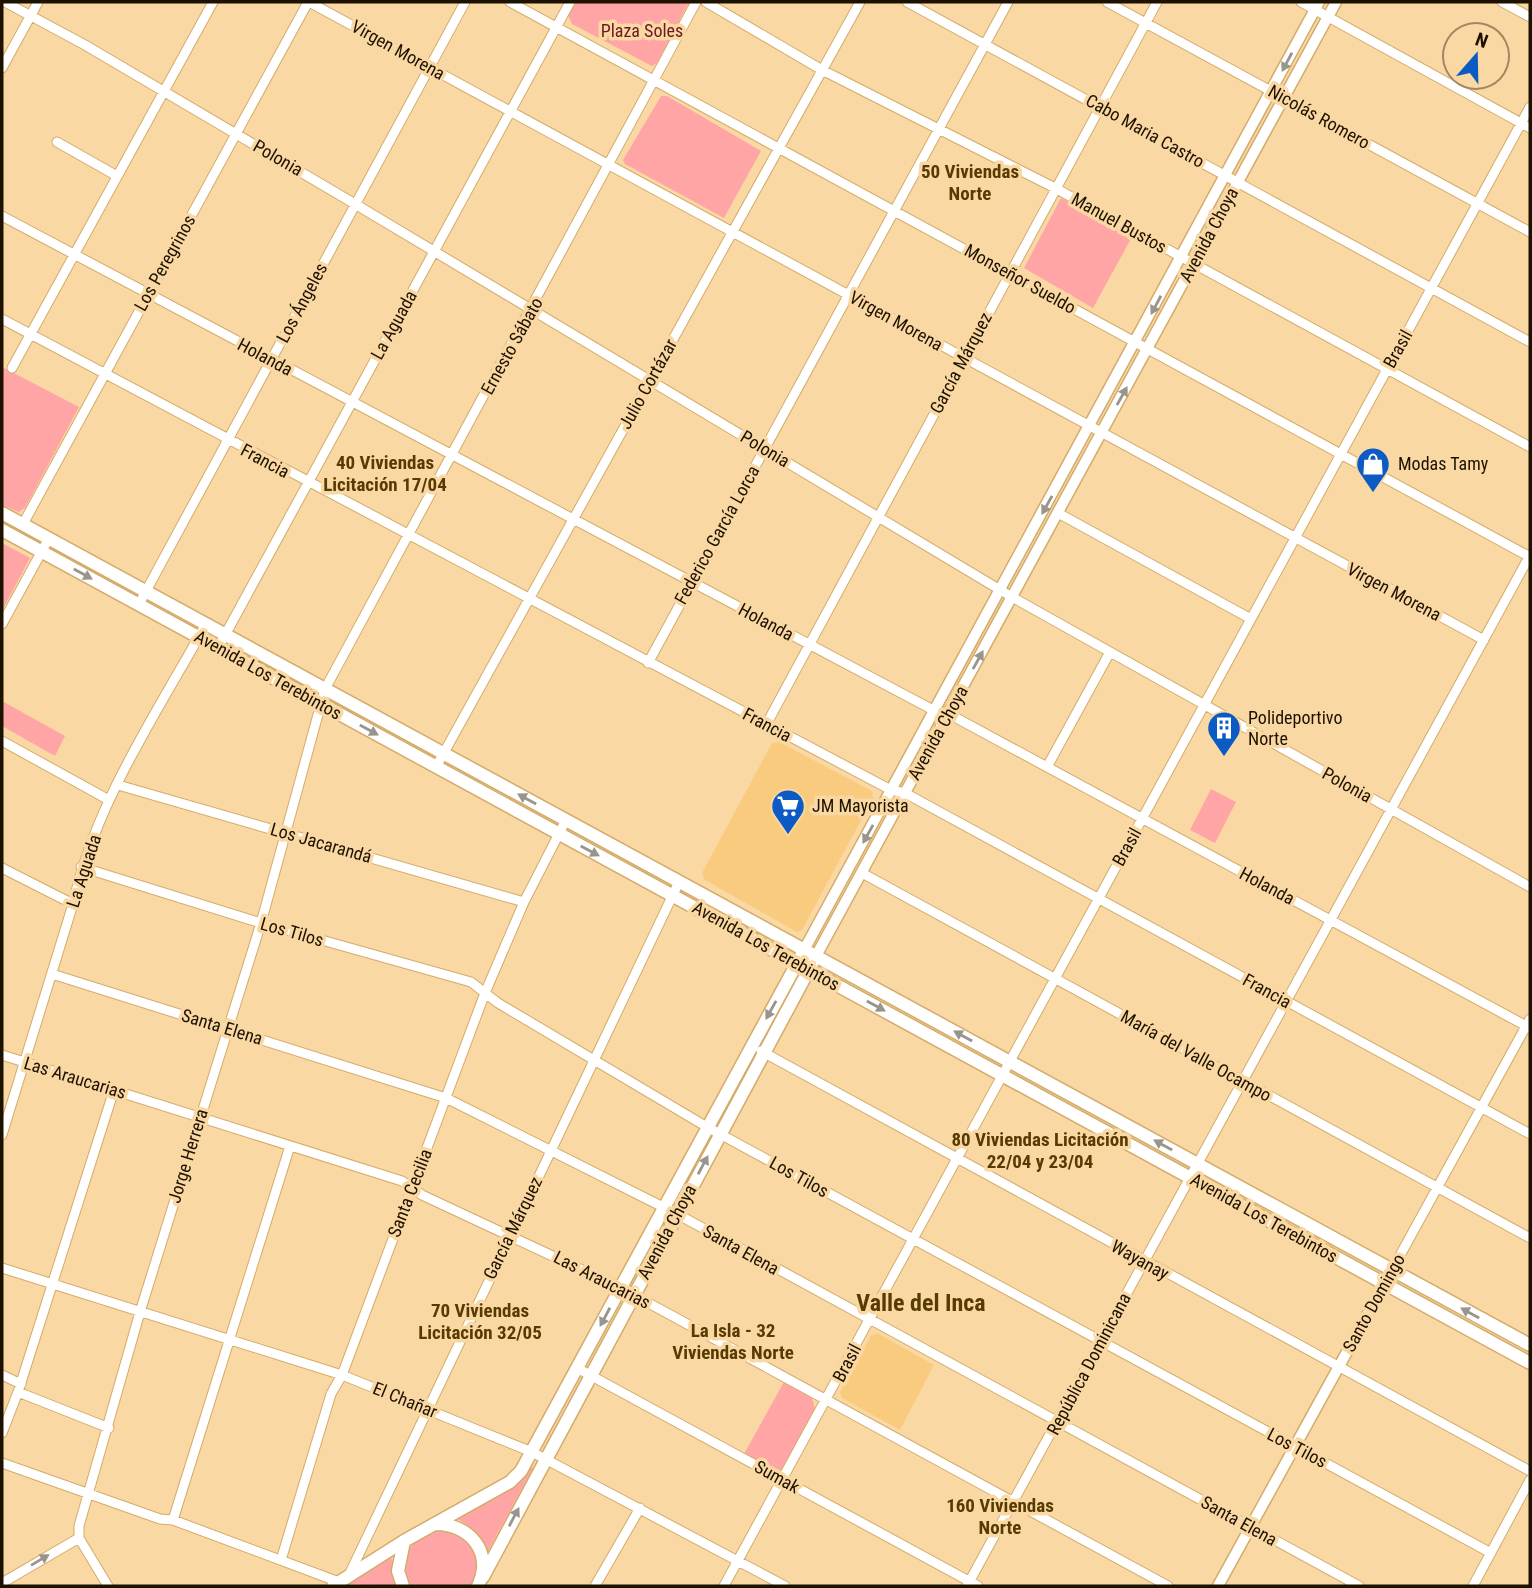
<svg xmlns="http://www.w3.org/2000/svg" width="1532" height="1588" viewBox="0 0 1532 1588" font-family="'Roboto Condensed',sans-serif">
<rect width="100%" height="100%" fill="#fad8a3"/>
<path fill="#f9cb7f" d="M779,742l93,49 1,7 -71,132 -5,2 -92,-52 -3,-7 70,-130z
M877,1333l57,32 -34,65 -58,-32 -2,-6 31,-56z"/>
<path fill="#ffa5a6" d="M575,2h114l-32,61 -5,3 -80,-42 -4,-9z
M661,96h6l94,55 -37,67 -99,-54 -2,-4z
M1061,198l72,37 -40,73 -69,-40z
M2,367l77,40 -54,101 -6,4 -17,-7z
M2,543l28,15 -28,53z
M2,701l63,35 -10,20 -53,-30z
M1211,789l25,13 -21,41 -25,-13z
M784,1382l28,16 3,11 -31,57 -4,5h-5l-31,-17z
M531,1467l2,1 -45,83 -15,-22 -18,-12 61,-32z
M443,1530c27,6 44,30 28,56h-61c-15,-28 3,-53 33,-56z
M391,1555l5,31 -46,-2 -1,-2z"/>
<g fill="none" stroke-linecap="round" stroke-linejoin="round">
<g stroke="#d4ab69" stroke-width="11">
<path id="minor" d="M5,2l80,43 270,159 657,393 518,290
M309,2l1175,638
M510,2l1020,555
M706,2l116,68 233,118 475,259
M907,2l623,340
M1107,2l423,230
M1301,2l229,126
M1502,2l28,15
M2,68l36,-66
M57,142l60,34
M2,216l933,495 14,3 581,314
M2,319l889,471 14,3 625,341
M12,368l201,-366
M1058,513l193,106
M23,524l285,-522
M139,604l326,-602
M2,624l47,-86
M218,648l352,-646
M648,663l360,-661
M766,725l391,-723
M2,741l107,59
M436,767l424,-765
M1047,767l63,-115
M118,785l406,117
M81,867l180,56 210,59 27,21 209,124 784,426
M2,868l71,36
M862,873l668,365
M52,974l394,124 231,116 682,372
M761,1051l769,420
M2,1055l400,126 20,14 199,93 547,298
M2,1135l71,-231c22,-101 84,-191 133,-280
M2,1268l340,107 190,77 253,134
M1392,1270l138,-251
M577,1368l401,218
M2,1375l19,9
M18,1392l91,36
M2,1433l16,-41 96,-302
M2,1463l158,56 13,1 166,62
M173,1520l117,-374
M79,1538v-12l61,-214 121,-389 64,-234 371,-687
M79,1538l29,48
M281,1560l50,-166 11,-19 143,-382 39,-91 42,-82
M349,1575l330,-693
M2,1583l77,-45
M595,1586l45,-78
M724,1586l806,-1479
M967,1586l563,-1031
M1473,1586l57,-106"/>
</g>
<g stroke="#d4ab69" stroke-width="13">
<path id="tertiary" d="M804,950l515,-948
M816,956l520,-954
M1218,1586l174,-316"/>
</g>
<g stroke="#d4ab69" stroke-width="15">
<path id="secondary" d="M2,513l1528,832
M2,530l1528,833
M434,1524c35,-1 60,28 44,62
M483,1577l329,-613
M333,1586l71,-45 106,-59 11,-11 280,-515
M403,1586l-5,-15 6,-30"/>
</g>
<use href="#minor" stroke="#fff" stroke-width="9"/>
<use href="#tertiary" stroke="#fff" stroke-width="10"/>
<use href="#secondary" stroke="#fff" stroke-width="12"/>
</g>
<defs><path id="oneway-solid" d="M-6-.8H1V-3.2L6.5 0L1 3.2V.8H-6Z" transform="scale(1.75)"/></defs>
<g fill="#99948c">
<use href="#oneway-solid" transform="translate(1287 62) rotate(118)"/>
<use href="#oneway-solid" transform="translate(1156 305) rotate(118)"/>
<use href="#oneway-solid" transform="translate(1122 396) rotate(-61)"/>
<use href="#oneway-solid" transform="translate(1047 505) rotate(119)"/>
<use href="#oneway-solid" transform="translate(83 574) rotate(29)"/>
<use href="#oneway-solid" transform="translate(978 660) rotate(-61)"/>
<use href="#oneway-solid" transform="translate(369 730) rotate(29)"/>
<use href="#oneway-solid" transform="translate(527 799) rotate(-151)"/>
<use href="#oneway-solid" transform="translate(868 834) rotate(119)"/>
<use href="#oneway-solid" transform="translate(590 851) rotate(28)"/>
<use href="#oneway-solid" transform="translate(876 1006) rotate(29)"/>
<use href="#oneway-solid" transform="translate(771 1010) rotate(119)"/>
<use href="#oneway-solid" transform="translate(963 1036) rotate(-151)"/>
<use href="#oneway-solid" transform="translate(1163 1145) rotate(-151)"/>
<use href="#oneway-solid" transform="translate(703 1165) rotate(-62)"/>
<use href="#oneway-solid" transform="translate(1470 1313) rotate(-151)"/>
<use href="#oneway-solid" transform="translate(605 1317) rotate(118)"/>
<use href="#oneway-solid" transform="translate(514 1517) rotate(-62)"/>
<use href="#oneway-solid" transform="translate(40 1560) rotate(-31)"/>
</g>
<defs>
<g id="shop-pin" transform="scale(1.75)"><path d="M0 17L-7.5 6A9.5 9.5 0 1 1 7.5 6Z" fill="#0c5bc5" stroke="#fad8a3"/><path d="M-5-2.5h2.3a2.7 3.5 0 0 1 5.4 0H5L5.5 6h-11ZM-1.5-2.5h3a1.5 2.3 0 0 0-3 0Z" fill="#fff"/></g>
<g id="building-pin" transform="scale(1.75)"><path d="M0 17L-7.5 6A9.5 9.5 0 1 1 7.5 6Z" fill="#0c5bc5" stroke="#fad8a3"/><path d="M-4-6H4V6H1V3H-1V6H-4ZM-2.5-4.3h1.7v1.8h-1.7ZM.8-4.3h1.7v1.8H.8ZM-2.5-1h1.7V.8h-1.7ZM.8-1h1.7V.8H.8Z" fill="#fff"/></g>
<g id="supermarket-pin" transform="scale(1.75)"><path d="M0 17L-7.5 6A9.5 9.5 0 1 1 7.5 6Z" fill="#0c5bc5" stroke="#fad8a3"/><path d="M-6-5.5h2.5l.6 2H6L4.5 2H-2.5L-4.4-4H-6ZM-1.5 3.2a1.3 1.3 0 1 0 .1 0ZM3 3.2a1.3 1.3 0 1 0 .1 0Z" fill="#fff"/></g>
</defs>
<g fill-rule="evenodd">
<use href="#shop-pin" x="1373" y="464"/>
<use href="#building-pin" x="1224" y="728"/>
<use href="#supermarket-pin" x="788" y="806"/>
</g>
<g text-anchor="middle" stroke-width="7" stroke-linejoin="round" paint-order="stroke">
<g font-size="18" fill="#6a1822" stroke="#fad8a3">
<text x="642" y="37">Plaza Soles</text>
</g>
<g font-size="18" fill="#1d1100" stroke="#fad8a3">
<text transform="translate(398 50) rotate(29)" y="6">Virgen Morena</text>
<text transform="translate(1319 117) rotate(29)" y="6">Nicolás Romero</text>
<text transform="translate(1145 131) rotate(29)" y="6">Cabo Maria Castro</text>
<text transform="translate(278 158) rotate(30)" y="6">Polonia</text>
<text transform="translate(1119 223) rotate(29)" y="6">Manuel Bustos</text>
<text transform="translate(1209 235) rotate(-62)" y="6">Avenida Choya</text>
<text transform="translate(165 263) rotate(-61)" y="6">Los Peregrinos</text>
<text transform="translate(1020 279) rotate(29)" y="6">Monseñor Sueldo</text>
<text transform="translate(302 303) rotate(-62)" y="6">Los Ángeles</text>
<text transform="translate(896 321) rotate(29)" y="6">Virgen Morena</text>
<text transform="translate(394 325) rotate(-61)" y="6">La Aguada</text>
<text transform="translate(512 346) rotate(-61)" y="6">Ernesto Sábato</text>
<text transform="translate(1398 349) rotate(-61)" y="6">Brasil</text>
<text transform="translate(265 357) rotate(28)" y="6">Holanda</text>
<text transform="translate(961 363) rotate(-62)" y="6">García Márquez</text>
<text transform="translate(648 384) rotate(-61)" y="6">Julio Cortázar</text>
<text transform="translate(765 449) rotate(31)" y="6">Polonia</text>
<text transform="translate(265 461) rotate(28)" y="6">Francia</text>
<text transform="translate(717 535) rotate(-61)" y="6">Federico García Lorca</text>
<text transform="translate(1394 592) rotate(28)" y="6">Virgen Morena</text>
<text transform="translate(766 622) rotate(28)" y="6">Holanda</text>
<text transform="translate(268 675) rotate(29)" y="6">Avenida Los Terebintos</text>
<text transform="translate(767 725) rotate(28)" y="6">Francia</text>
<text transform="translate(938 733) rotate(-61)" y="6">Avenida Choya</text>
<text transform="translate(1347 785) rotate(29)" y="6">Polonia</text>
<text transform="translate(321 843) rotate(16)" y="6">Los Jacarandá</text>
<text transform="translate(1127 847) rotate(-61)" y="6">Brasil</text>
<text transform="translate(84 871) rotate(-72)" y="6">La Aguada</text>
<text transform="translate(1267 886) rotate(28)" y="6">Holanda</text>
<text transform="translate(292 932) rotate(16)" y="6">Los Tilos</text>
<text transform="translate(766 946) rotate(29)" y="6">Avenida Los Terebintos</text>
<text transform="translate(1267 991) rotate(29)" y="6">Francia</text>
<text transform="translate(222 1027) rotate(17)" y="6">Santa Elena</text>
<text transform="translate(1196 1056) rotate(29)" y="6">María del Valle Ocampo</text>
<text transform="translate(75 1078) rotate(17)" y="6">Las Araucarias</text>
<text transform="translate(188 1156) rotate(-73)" y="6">Jorge Herrera</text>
<text transform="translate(799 1177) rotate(29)" y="6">Los Tilos</text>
<text transform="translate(410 1193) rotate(-69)" y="6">Santa Cecilia</text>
<text transform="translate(1264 1218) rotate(29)" y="6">Avenida Los Terebintos</text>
<text transform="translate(513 1228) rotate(-64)" y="6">García Márquez</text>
<text transform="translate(667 1232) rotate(-62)" y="6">Avenida Choya</text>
<text transform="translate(741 1250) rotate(29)" y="6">Santa Elena</text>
<text transform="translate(1140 1260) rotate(29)" y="6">Wayanay</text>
<text transform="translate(602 1280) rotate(27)" y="6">Las Araucarias</text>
<text transform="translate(1374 1303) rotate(-61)" y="6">Santo Domingo</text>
<text transform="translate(847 1363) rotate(-62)" y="6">Brasil</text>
<text transform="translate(1089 1364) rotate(-62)" y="6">República Dominicana</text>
<text transform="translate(405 1400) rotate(22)" y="6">El Chañar</text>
<text transform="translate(1297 1448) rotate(28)" y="6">Los Tilos</text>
<text transform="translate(777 1477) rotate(29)" y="6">Sumak</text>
<text transform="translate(1239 1521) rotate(29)" y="6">Santa Elena</text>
</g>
<g font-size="18" fill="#1d1100" stroke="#fad8a3" text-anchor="start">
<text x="1398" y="470">Modas Tamy</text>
<text x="1248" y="724">Polideportivo<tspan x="1248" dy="21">Norte</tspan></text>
<text x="812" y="812">JM Mayorista</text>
</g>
<g font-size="19" font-weight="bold" fill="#573b00" stroke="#fad8a3">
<text x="970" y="178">50 Viviendas<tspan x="970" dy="22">Norte</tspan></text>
<text x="385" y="469">40 Viviendas<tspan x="385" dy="22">Licitación 17/04</tspan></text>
<text x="1040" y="1146">80 Viviendas Licitación<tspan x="1040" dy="22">22/04 y 23/04</tspan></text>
<text x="480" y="1317">70 Viviendas<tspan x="480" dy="22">Licitación 32/05</tspan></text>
<text x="733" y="1337">La Isla - 32<tspan x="733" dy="22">Viviendas Norte</tspan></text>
<text x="1000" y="1512">160 Viviendas<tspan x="1000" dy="22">Norte</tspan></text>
</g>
<g font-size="24" font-weight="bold" fill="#573b00" stroke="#fad8a3">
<text x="921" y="1311">Valle del Inca</text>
</g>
</g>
<rect width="1532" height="1588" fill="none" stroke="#1d1100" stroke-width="7"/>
<g transform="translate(1476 56) rotate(20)"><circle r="33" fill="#fad8a3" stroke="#a28862" stroke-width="2"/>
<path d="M0-5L12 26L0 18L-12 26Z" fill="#0c5bc5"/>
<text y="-10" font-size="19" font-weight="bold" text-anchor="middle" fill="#1d1100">N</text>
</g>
</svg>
